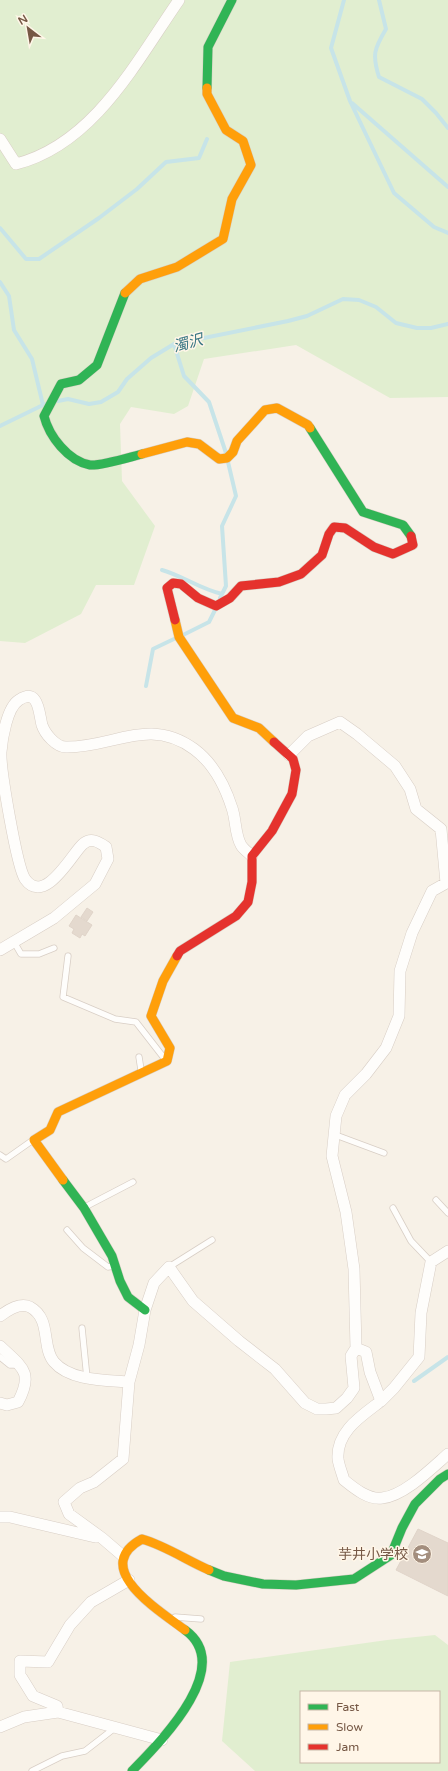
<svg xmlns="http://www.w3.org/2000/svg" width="448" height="1771" viewBox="0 0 448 1771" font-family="'Varela Round','Noto Sans JP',sans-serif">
<rect width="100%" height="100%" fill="#f7f1e7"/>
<path fill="#e1eed0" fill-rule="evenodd" d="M0,0h448v397l-58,1 -94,-53 -92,14 -16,47 -14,8 -43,-7 -11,17 2,57 33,45 -21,59h-38l-15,29 -56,29 -25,-2z
M435,1635l13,10v126h-193l-33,-30 8,-79 157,-22zM301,1692h138v70h-138z"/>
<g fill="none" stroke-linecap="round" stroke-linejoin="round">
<path stroke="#c7e4e8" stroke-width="4" d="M344,0l-13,48 19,53 44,92 40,34 14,6
M379,0l7,29c-12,20 -14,26 -7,48l43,22 14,14 12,15
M352,103l96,84
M0,228l26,31h13l60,-41 38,-29 29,-27 33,-4 8,-19
M0,282l9,14 5,34 18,29 11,46 2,-1
M174,344l10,32 25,26 17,51
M58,401l10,-2 21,5 12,-2 17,-10 9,-13 24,-21 23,-14 114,-23 19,-5 36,-17 16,1 17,7 20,16 21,5h14l17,-4
M0,426l43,-21
M162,570c21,6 38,19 60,24
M220,598l6,-12 -4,-60 14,-30 -8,-34
M183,635l26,-13 6,-12
M146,686l7,-37 23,-11
M414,1381l34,-24"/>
</g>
<path fill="#e4d9ce" stroke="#e0d4c9" d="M87,908l6,4 -6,9 -6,-4z
M76,915l16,10 -7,11 -3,-2 -2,4 -8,-5 2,-4 -5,-3z
M418,1529l30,14v53l-52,-26z"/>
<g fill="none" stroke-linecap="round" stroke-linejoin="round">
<g stroke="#d8cec5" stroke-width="7">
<path id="lane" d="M14,942l7,12h18l15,-6
M68,956l-5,41 52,22 21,3 28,36
M139,1057l2,13
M333,1134l51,19
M0,1155l6,4 27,-19
M436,1200l12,13
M85,1207l48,-25
M393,1208l18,33 20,21
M67,1230l16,18 25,19 6,-1
M169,1267l43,-27
M82,1328l5,50
M0,1357l10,8h8
M175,1617l26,2
M32,1771l30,-15 23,-5 31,-24"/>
</g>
<g stroke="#d8cec5" stroke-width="12">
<path id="street" d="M0,139l16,25c78,-20 120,-102 163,-164
M289,755l19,-19 32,-14 17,12 38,32 15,23 6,20 25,20 5,54
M0,950l54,-32 41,-34 13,-25 -2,-12c-7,-5 -15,-10 -23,-3 -10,8 -38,63 -58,35 -8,-12 -25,-110 -24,-127 1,-13 6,-45 18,-52 20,-13 20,14 23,25 3,9 14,22 24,22 47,1 82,-31 128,2 19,14 31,37 38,59 4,11 3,27 9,37 2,4 8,8 11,11
M0,1316c8,-6 20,-14 30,-9 22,12 11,40 24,55 16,19 52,18 75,20
M0,1346c22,21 34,26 18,56l-11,3 -7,-2
M356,1348l10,4 4,20 11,29c-18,14 -45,30 -43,58 1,7 4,14 6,21 10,8 24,20 38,18 22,-2 50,-30 66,-44
M381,1401l13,-13 25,-31 2,-44 10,-51 17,-11
M0,1517h10l85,20
M123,1556l-21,-18 -33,-24 -5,-12 16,-14 14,-6 29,-23 6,-77 10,-37 6,-35 9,-27 15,-16 24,34 46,40 36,28 30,34 12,6h9l10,-1 11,-10 7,-10 -3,-32 5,-8 -2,-79 -8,-57 -14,-56 4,-40 9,-21 21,-21 20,-26 13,-32 1,-45 12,-38 20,-42 16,-9
M58,1712l-1,-6 -24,-10 -13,-21v-14l28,1 22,-37 21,-23 38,-22
M0,1727l24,-10 34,-5 104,28"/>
</g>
<g stroke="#d7cdc3" stroke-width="10">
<path id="fast" d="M207,88l1,-41 24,-47
M125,293l-28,72 -18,15 -18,4 -17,32c5,20 24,45 46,49 11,1 40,-8 52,-11
M310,428l53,84 40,13 8,11
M63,1180l21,28 28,48 8,25 8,16 17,13
M209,1570l15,6 39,8 33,1 58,-6 37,-24 11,-27 13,-24 25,-25 8,-5
M132,1771c28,-29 104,-104 53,-141"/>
</g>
<g stroke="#d7cdc3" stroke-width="10">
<path id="slow" d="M125,293l15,-14 37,-12 46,-28 9,-40 19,-34 -8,-24 -17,-11 -19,-36v-6
M142,454l45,-12 12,2 20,15 8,-1 6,-6 4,-11 28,-31 12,-2 31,17 2,3
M175,620l4,17 54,81 26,10 15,14
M63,1180l-29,-40 16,-10 8,-18 109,-51 3,-13 -19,-32 12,-35 14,-25
M185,1630c-25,-19 -96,-62 -43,-91 24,7 44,21 67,31"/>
</g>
<g stroke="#d7cdc3" stroke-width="10">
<path id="jam" d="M175,620l-8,-32 6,-5 8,1 17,14 18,8 14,-8 11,-12 38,-4 22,-8 21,-19 7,-21 5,-7 11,1 29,19 19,7 20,-9 -2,-9
M177,956l3,-5 56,-35 12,-14 4,-20v-26l20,-25 20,-37 4,-24 -3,-11 -19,-17"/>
</g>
<use href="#lane" stroke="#fefdfb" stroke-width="5.5"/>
<use href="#street" stroke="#fefdfb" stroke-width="11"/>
<use href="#fast" stroke="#30b455" stroke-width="9"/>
<use href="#slow" stroke="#ff9f0a" stroke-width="9"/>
<use href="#jam" stroke="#e5322d" stroke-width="9"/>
</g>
<defs>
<g id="school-disc" transform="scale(1)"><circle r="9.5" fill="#a38e7e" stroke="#fff6e8"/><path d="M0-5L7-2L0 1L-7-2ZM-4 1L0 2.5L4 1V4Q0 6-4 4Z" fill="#fff"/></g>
</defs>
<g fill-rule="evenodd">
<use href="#school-disc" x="422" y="1554"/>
</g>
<g text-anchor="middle" stroke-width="3" stroke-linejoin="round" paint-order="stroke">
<g font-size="14" fill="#765845" stroke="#fff6e8" text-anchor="end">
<text x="408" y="1559">芋井小学校</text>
</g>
<g font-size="15" font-style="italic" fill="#3b7785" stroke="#fff6e8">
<text transform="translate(188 343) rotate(-15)" y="5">濁沢</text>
</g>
</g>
<rect x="300" y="1691" width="140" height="72" fill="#fff6e8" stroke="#c8b7a7"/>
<rect x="308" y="1704" width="20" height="6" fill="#30b455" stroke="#c8b7a7"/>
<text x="336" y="1711" font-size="12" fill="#765845">Fast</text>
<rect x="308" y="1724" width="20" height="6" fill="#ff9f0a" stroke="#c8b7a7"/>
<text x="336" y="1731" font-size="12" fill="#765845">Slow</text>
<rect x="308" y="1744" width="20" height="6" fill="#e5322d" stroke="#c8b7a7"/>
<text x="336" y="1751" font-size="12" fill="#765845">Jam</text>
<g transform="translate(28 28) rotate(329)" stroke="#fff6e8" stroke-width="3" paint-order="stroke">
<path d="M0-3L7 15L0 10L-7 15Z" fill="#765845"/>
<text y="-6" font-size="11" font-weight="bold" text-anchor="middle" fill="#765845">N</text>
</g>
</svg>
